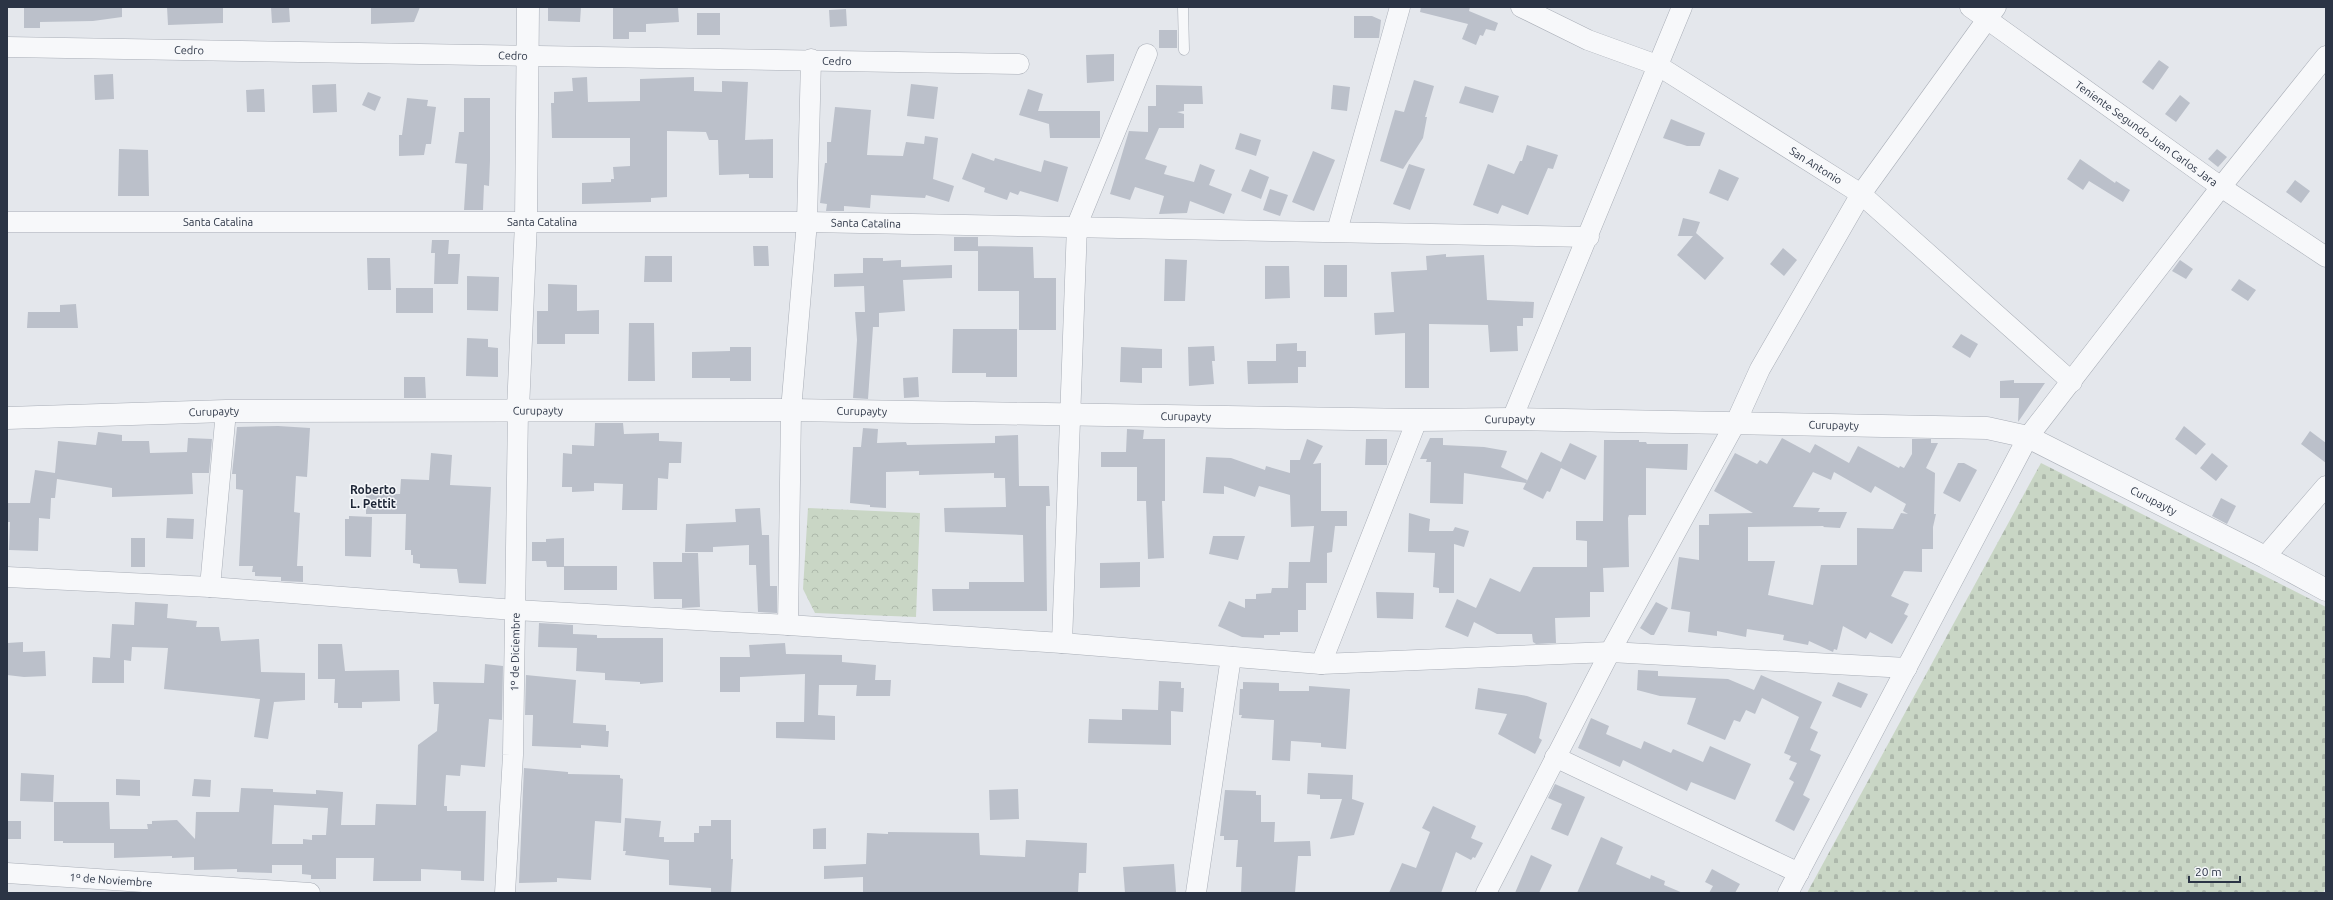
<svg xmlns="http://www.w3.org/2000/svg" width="2333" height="900" viewBox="0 0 2333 900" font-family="Ubuntu,sans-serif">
<defs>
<pattern id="cemetery-stones" width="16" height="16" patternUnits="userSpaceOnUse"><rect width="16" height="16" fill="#c9d6c5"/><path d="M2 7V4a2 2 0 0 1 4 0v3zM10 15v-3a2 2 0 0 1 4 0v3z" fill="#adb8ab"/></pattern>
<pattern id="park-crowns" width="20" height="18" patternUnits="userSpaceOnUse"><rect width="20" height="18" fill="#c9d6c5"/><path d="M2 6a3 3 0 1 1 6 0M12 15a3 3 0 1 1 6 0" fill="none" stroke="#adb8ab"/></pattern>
</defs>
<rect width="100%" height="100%" fill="#e4e7ec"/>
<path fill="url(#cemetery-stones)" d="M2041,463l285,144v280l-3,6h-516z"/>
<path fill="url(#park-crowns)" d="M808,508l112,5 -4,104 -101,-4 -12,-24z"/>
<path fill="#bbc0ca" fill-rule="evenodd" d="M24,7h98v10l-29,4 -53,1v6h-16z
M167,7h56v16l-55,2z
M271,7h18l1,15 -18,1z
M371,7h49l-6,15 -43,2z
M548,7h33l-1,15 -32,-1z
M613,7h65l1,15 -33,2v8h-17v7h-16z
M1421,7h49l-1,4 29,12 -3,8 -9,-2 -3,7 -3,-1 -4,10 -14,-6 6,-15 -48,-12z
M846,9l1,17 -17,1 -1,-17z
M697,13h23v22h-23z
M1354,16h18l9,4 -2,18h-25z
M1159,30h18v18h-18z
M1114,54v27l-27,2 -1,-28z
M2159,60l10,7 -16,23 -11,-8z
M113,74l1,25 -19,1 -1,-25z
M587,77l1,25 52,-1v-22l54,-2v14l28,1v-11l26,1 -3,58 28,-1v39h-24v-4l-30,1 -1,-35h-9l-3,-8 -39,-1v66l-16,1v4l-69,2v-21l29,-1v-3h3l-1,-12 17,-1v-28h-78l-1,-35h3v-11l19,-1 -1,-13z
M1414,80l20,6 -9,31h2l-4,21 -20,31 -23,-8 15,-51 9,2z
M336,84l1,28 -24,1 -1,-28z
M911,84l27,3 -4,32 -27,-3z
M1156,85l46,1 1,18h-19v7l-7,1 7,2v14h-25l-14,31 22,7 -3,8 30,8 6,-18 15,6 -6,15 23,9 -8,20 -34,-13 -3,12 -28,1 5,-18 -29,-9 -5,13 -20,-6 19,-63 19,1v-26h8z
M1333,85l17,2 -3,24 -16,-2z
M1465,86l34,10 -6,17 -34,-10z
M264,89l1,23h-18l-1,-22z
M1028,89l15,5 -5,17h62v27h-50l-1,-14 -30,-9z
M368,92l13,5 -6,14 -13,-6z
M2180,95l10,8 -14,19 -11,-8z
M407,98l21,2 -1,6 9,1 -5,37h-5l-2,11 -25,1v-21h3z
M464,98h26v63l-1,25 -5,-1 -1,25h-19l3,-46 -12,-1 4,-31h5z
M835,107l36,3 -4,45 36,1 3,-14 18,2 1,-8 13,2 -5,41 21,7 -5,16 -23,-7 -1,3 -54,-3 -1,13 -26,-2v5h-18l1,-7 -7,-1 5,-40h2v-21h4z
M1671,119l34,14 -5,13h-13l-24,-8z
M1240,133l21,7 -5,16 -21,-7z
M1527,145l31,10 -5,14 -5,-1 -20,47 -26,-10 -4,9 -25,-9 15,-41 26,10 6,-13h2z
M119,149l29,1 1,46h-31z
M2217,149l10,8 -9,10 -10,-8z
M1313,151l22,9 -21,51 -22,-9z
M972,153l22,8 1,-3 46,14 3,-12 24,7 -10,35 -38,-11 -2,4 -8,-3 -3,8 -23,-8 1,-4 -23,-9z
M2080,159l35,24 1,-2 14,9 -7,12 -34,-21 -6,9 -16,-11z
M1409,164l16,5 -15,41 -17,-6z
M1250,169l19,8 -8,22 -20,-8z
M1719,169l20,9 -11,23 -19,-8z
M2295,180l15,11 -9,12 -15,-11z
M1270,189l18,6 -8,21 -17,-6z
M1683,218l17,4 -4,11 28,25 -19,22 -28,-25 16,-19h-15z
M954,237h24v14h-24z
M432,240h17l-1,14h12l-2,30h-24l1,-31h-4z
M753,246h15l1,20h-15z
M978,246l55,1 1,31h22v52h-37v-39h-41z
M1783,248l14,12 -13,16 -14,-12z
M1446,254v3l38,-2 3,45 47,2 -1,16h-10v8h-6l1,25 -28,1 -2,-27 -59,-1v64h-24v-55l-30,2 -1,-22 20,-1 -3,-40 36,-2 -1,-14z
M645,256h27v26h-28z
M367,258h23l1,32h-23z
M863,258h20v3l18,-1v7l51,-2v13l-49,2 2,31 -26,2v14h-6l-5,72 -15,-1 4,-58 -2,-28h10l-1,-26 -30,1v-13l29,-1z
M1165,259l22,1 -2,41h-21z
M2180,260l13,9 -7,10 -14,-8z
M1324,265h23v32h-23z
M1265,266h24l1,32 -25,1z
M467,276l32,1 -1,34 -31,-1z
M2239,279l17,11 -8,11 -17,-11z
M548,284l29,1v26l22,-1v24h-34v10h-28v-33h11z
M396,288h37v25h-37z
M76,304l2,24h-51l1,-16h32v-7z
M629,323h25l1,58h-27z
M953,329h64v48h-31v-4h-34z
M1961,334l17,10 -8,14 -18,-11z
M467,338l21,1v8l10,1v29l-32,-1z
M1297,343v8h9v16h-8v16l-50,1 -1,-23h29v-17z
M1214,346l1,15h-3l2,23 -25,2 -1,-39z
M730,347h21v34h-21v-3h-38v-26l38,-1z
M1121,347l41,2v19h-20v15l-22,-1z
M404,377h21l1,21h-22z
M918,377l1,20 -15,1 -1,-20z
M2014,380v3h31l-27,39 1,-24h-19v-17z
M595,423h28l1,11 35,-1v8l23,1 -1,21h-12l-1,16 -10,-1 -1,32h-35l1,-26 -29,-1v8l-22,1v-5h-10l1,-34 9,1v-9l22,1z
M278,426l32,2 -3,49 -11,-1 -2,36 6,1 -3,53h6v16l-22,-1v-4l-26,-1v-4h-3l1,-6h-14l4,-76 -7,-1v-15h-4l5,-47z
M2184,426l22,18 -10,11 -21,-16z
M863,428l15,1 -1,14 29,-1 1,3 88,-2v-7l23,-1 1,51h30l1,20h-4v17l1,88h-114l-1,-22h37v-7h55l-1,-47 -78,-3 -1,-24 62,-1 -1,-29h-11v-5l-75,2v-4l-33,1v36l-16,-1v-2l-20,-2 3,-56h8z
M1127,429l17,1 -1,9h22v62h-3l2,57 -16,1 -2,-58h-9v-34h-36v-15h25z
M2310,431l16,12v20l-25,-19z
M98,432l24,3v6h27l1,12 37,-1 1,-14 24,1 -3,34h-17l1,21 -81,3v-9l-55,-9 -2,19h-4l-1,21 -11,-1 -1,33 -29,-1 1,-28h-3v-19h23l5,-33 20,3 3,-32 38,4z
M1430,438h13v7l41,2 23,4 -6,16 26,13 -1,3 -62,-10 -1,31 -33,-1 1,-41h-5l1,-3h-7z
M1782,438l28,15 5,-9 34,19 9,-17 41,22 1,-2 4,2 8,-14v-15h19v4h7l-12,25 9,5 -1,41h2l-3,13v22h-11v23l-18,-1 -13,25 18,8 -5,10 4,2 -16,28 -22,-12 -4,7 -23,-13 -6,24 -3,-1 -1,3 -24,-11 -1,4 -25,-5 1,-5 -37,-6 -1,8 -29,-6v5l-29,-4 2,-20 -19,-3 8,-52 20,3v-35h10v-11l44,-1 -39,-22 21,-38 22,11 3,-4 7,4zM1813,472l18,8 3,-8 37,21 4,-7 31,18 -3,7 5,3 -7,-1 -8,16 -36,-1v37h-36l-8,40 -45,-10 7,-34h-27v-34l76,-1 -1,1 17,1 7,-16h-29l2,-4 -27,-1z
M1307,439l16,7 -10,18 8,-1v48h26v15h-12l-3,26 -5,1v30h-21v27h-8v22h-18v3h-16v3l-22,-1 -24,-11 11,-25 16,7v-9h11v-5l15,-1 1,-5h16l1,-26h21l4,-36 -23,1 -1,-32 -31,-9 -4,11 -31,-11v8l-21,-1 3,-36 25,1 34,12 1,-4 24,7v-13h10z
M1366,439h21v26h-22z
M1604,440h35v2h7l1,2h41l-1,26 -41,-2v47h-17l-1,3 1,49 -26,1 1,24h-14v25l-35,1 1,25 -20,1 -3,-2 -1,-8h-35l-23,-12 -6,15 -23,-10 12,-28 19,9 14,-30 30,14 13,-25h54v-26l-11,-1v-19h27z
M1570,443l27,13 -12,24 -24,-12 -11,24 -3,-1 -4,8 -20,-10 18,-37 20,10z
M431,453l21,2 -2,30 41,2 -5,97 -27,-1 -2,-14 -37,-1v-4l-7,-1v-8h-2v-5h-6l1,-36h-40v-20h34l1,-15 28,1z
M2212,453l16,13 -12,15 -16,-13z
M1958,463h6l13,7 -17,32 -17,-9z
M2221,498l15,8 -9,18 -15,-8z
M760,508l2,27h7l1,51h7v27l-19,-1 -2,-47h-7v-20l-36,2v5h-28l1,-28 50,-2 -1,-13z
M1409,513l21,6 -1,12h24l2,-4 14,4 -5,16 -10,-3v49h-15v-5l-6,-1 2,-34 -27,-1z
M349,516l23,1 -1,40 -26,-1v-37h4z
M167,518l27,1 -1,20 -27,-1z
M1213,536h32l-7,24 -29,-6z
M131,538h14v29h-14z
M564,538v28h53v24h-53v-23h-17l-1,-6h-14v-19h14v-3z
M682,553h16l2,54 -18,1v-9h-28l-1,-37h29z
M1140,562v25l-40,1v-25z
M1376,592l38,1 -1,26 -36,-1z
M135,602l33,2 -1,14 30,3 -1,6h23l2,14 38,-2 2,33 44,1v27l-31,2 -6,37 -14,-2 6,-38 -96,-10 4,-41 -36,-1 -1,14 -7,-1v23h-32l1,-26 17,1 2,-34 22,1z
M1656,602l12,6 -14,27h-3l-11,-7z
M539,623l34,2v9l24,1v3h66v44l-23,2v-2l-35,-2v-7l-29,-2 1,-23 -39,-1z
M23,642v10l22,-1 1,25 -22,1 -17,-2v-32z
M785,643l1,11 56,1v7l34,3 -1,15h16l-1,16h-34l1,-11h-38l-1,30 17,1v24l-59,-2v-16h28l1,-48 -65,3v15h-20v-35h30l-1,-12z
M318,644h24l3,27 54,-1 1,31 -38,1v6h-24v-5h-4l1,-24h-17z
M485,664l18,2 -1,54 -13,-1 -4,48 -24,-2 -1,11 -14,-1 -2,31h3v5h39l-2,70 -23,-1v-9l-40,-2v12h-48l1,-23h-38v21h-25v-4l-9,-1v-9h-30v8l-35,-1v-3l-43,1v-13l-22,1v-2l-58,2v-15h-51v-2h-9v-39h55l1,27h38l-1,-5h5v-3l25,-1 18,19 1,-27h43l2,-24 32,1v3l43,2v-4l27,2 -2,33h34l1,-21 40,1 2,-60 19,-14 2,-27h-5l-1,-22 51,1zM274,805l54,3 -2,27h-14v5l-9,-1v5h-31z
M1638,670l20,1v5l70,3 26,11 7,-15 61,27 -12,26 8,4 -8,18 11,5 -18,40 7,4 -16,32 -19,-10 19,-39 -5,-3 8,-16 -8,-3 2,-4 -7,-3 15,-36 -37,-19 -7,16 -9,-4 -6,12 -6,-2 -9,20 -38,-16 9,-26 -36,-2 -23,-6z
M526,675l50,5 -3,43 33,2v6h3l-1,16 -27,-2v3l-49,-2 1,-29v-2h-8z
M1159,681l22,1v6h3l-1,24 -12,-1v34l-83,-2 1,-24 33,1v-11l36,1z
M1243,682l36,1v8h30v-5l41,3 -4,60 -25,-2v-4l-30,-2 -1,20 -18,-1 2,-40 -33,-2 1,-3h-3l1,-26h3z
M1838,682l30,12 -7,14 -29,-12z
M1478,688l49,8 20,7 -8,35 3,2 -7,14 -37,-20 9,-20 -32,-5z
M1591,718l18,8 -3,8 35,15 3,-8 27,12 2,-4 30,13 7,-16 41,18 -16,36 -44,-18 -4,9 -64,-31 -3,7 -42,-19z
M524,768l44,4v2l52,1v3l3,1 -2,44 -26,-2 -4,59 -34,-2v4l-38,1z
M21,773l33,2 -1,27 -33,-1z
M1308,773l45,2 -1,24 12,4 -10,32 -24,4 12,-40h-22v-4l-13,-1z
M116,779l24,1v16l-24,-1z
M194,779l17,1 -1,17 -18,-1z
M1555,784l30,13 -17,39 -17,-7 11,-25 -14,-6z
M1018,789l1,30 -29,1 -1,-30z
M1225,790l31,1v4h5v27h14l-1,20 36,-1 1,15h-13l-3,37h-54l1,-26h-6l2,-27h-14v-4h-4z
M1433,806l43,20 -5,12 12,5 -8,15 -2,-1 -2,3 -15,-8 -15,41h-52l13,-30 14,5 14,-36 -8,-4z
M625,818l36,3 -2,16h5v5h30v-9h5v-7h12v-6h20v39h2l-2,34h-20v-5l-42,-3v-25l-44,-5 1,-4h-3z
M7,821h14v18h-14z
M826,828v21h-13v-20z
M888,832l91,1 1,22 45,2 1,-17 61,3 -1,30h-7l-1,20h-215v-16l-39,2v-13l42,-2 1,-31 21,1z
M1601,837l22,10 -7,17 34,15 1,-4 14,6 -1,4 19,8h-106z
M1531,855l21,10 -13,28h-24z
M1174,864l2,28 -51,1 -2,-26z
M1712,869l28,15 -5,9h-26l4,-7 -8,-4z"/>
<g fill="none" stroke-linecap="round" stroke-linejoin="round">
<g stroke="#a9aeb7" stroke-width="11">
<path id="service" d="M1183,7l1,43"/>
</g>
<g stroke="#a9aeb7" stroke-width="21">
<g id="minor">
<path id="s1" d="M1521,7l67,33 69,25 204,129 211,188"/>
<path id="s2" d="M1970,7l251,180 105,70"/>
<path id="s3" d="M7,47l1012,17"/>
<path id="s4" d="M7,222h800l782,15"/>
<path d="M1337,231l63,-224"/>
<path d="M1512,419l170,-412"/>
<path d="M2265,557l61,-71"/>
<path d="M7,577l203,10 305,23 273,15 274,18 259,21 289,-12 297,16"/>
<path d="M210,587l16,-176"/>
<path d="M788,625l3,-215 16,-188 4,-163"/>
<path d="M1062,643l15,-418 70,-171"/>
<path d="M1321,664l96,-244"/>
<path d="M1555,757l244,116"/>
<path d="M7,873l303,20"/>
<path d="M505,893l8,-138 5,-345"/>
<path d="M1196,893l35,-236"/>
<path d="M1486,893l124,-241 126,-230 24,-53 101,-175 135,-187"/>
<path d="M1788,893l240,-456 193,-250 105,-131"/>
</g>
</g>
<g stroke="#a9aeb7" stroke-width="23">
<g id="tertiary">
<path d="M518,410l8,-188 2,-215"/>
<path id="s5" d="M7,418l219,-7 565,-1 626,10 95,-1 475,9 41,9 237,120 61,33"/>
</g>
</g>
<use href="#service" stroke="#f7f8fa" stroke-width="10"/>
<use href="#minor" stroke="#f7f8fa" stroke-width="20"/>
<use href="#tertiary" stroke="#f7f8fa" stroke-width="22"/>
</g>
<g text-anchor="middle" stroke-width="3" stroke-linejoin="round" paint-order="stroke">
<g font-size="11" fill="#2b3445" stroke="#f4f6f9">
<text dy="4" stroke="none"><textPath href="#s3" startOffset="182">Cedro</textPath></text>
<text dy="4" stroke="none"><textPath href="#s3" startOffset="506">Cedro</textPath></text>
<text dy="4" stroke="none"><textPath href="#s3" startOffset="830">Cedro</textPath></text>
<text dy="4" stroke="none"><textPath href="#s2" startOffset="217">Teniente Segundo Juan Carlos Jara</textPath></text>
<text dy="4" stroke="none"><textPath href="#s1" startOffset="336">San Antonio</textPath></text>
<text dy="4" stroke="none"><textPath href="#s4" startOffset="211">Santa Catalina</textPath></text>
<text dy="4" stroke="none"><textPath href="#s4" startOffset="535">Santa Catalina</textPath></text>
<text dy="4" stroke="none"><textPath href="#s4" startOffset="859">Santa Catalina</textPath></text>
<text dy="4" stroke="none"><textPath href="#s5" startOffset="531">Curupayty</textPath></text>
<text dy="4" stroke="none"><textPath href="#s5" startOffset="855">Curupayty</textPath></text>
<text dy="4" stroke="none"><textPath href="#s5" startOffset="207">Curupayty</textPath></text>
<text dy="4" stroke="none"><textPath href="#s5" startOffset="1179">Curupayty</textPath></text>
<text dy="4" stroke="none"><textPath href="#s5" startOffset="1503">Curupayty</textPath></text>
<text dy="4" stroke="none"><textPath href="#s5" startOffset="1827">Curupayty</textPath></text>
<text dy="4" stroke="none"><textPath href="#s5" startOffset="2163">Curupayty</textPath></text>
<text transform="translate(515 652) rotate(-89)" y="4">1º de Diciembre</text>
<text transform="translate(111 880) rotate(4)" y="4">1º de Noviembre</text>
</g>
<g font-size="12" font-weight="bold" fill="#1d2536" stroke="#f4f6f9">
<text x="373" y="494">Roberto<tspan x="373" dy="14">L. Pettit</tspan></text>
</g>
</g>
<rect width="2333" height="900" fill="none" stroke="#2b3445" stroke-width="16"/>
<path d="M2189 876v6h51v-6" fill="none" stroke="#2b3445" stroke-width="2"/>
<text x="2195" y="876" font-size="12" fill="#2b3445" stroke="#f4f6f9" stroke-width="3" paint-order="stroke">20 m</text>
</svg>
